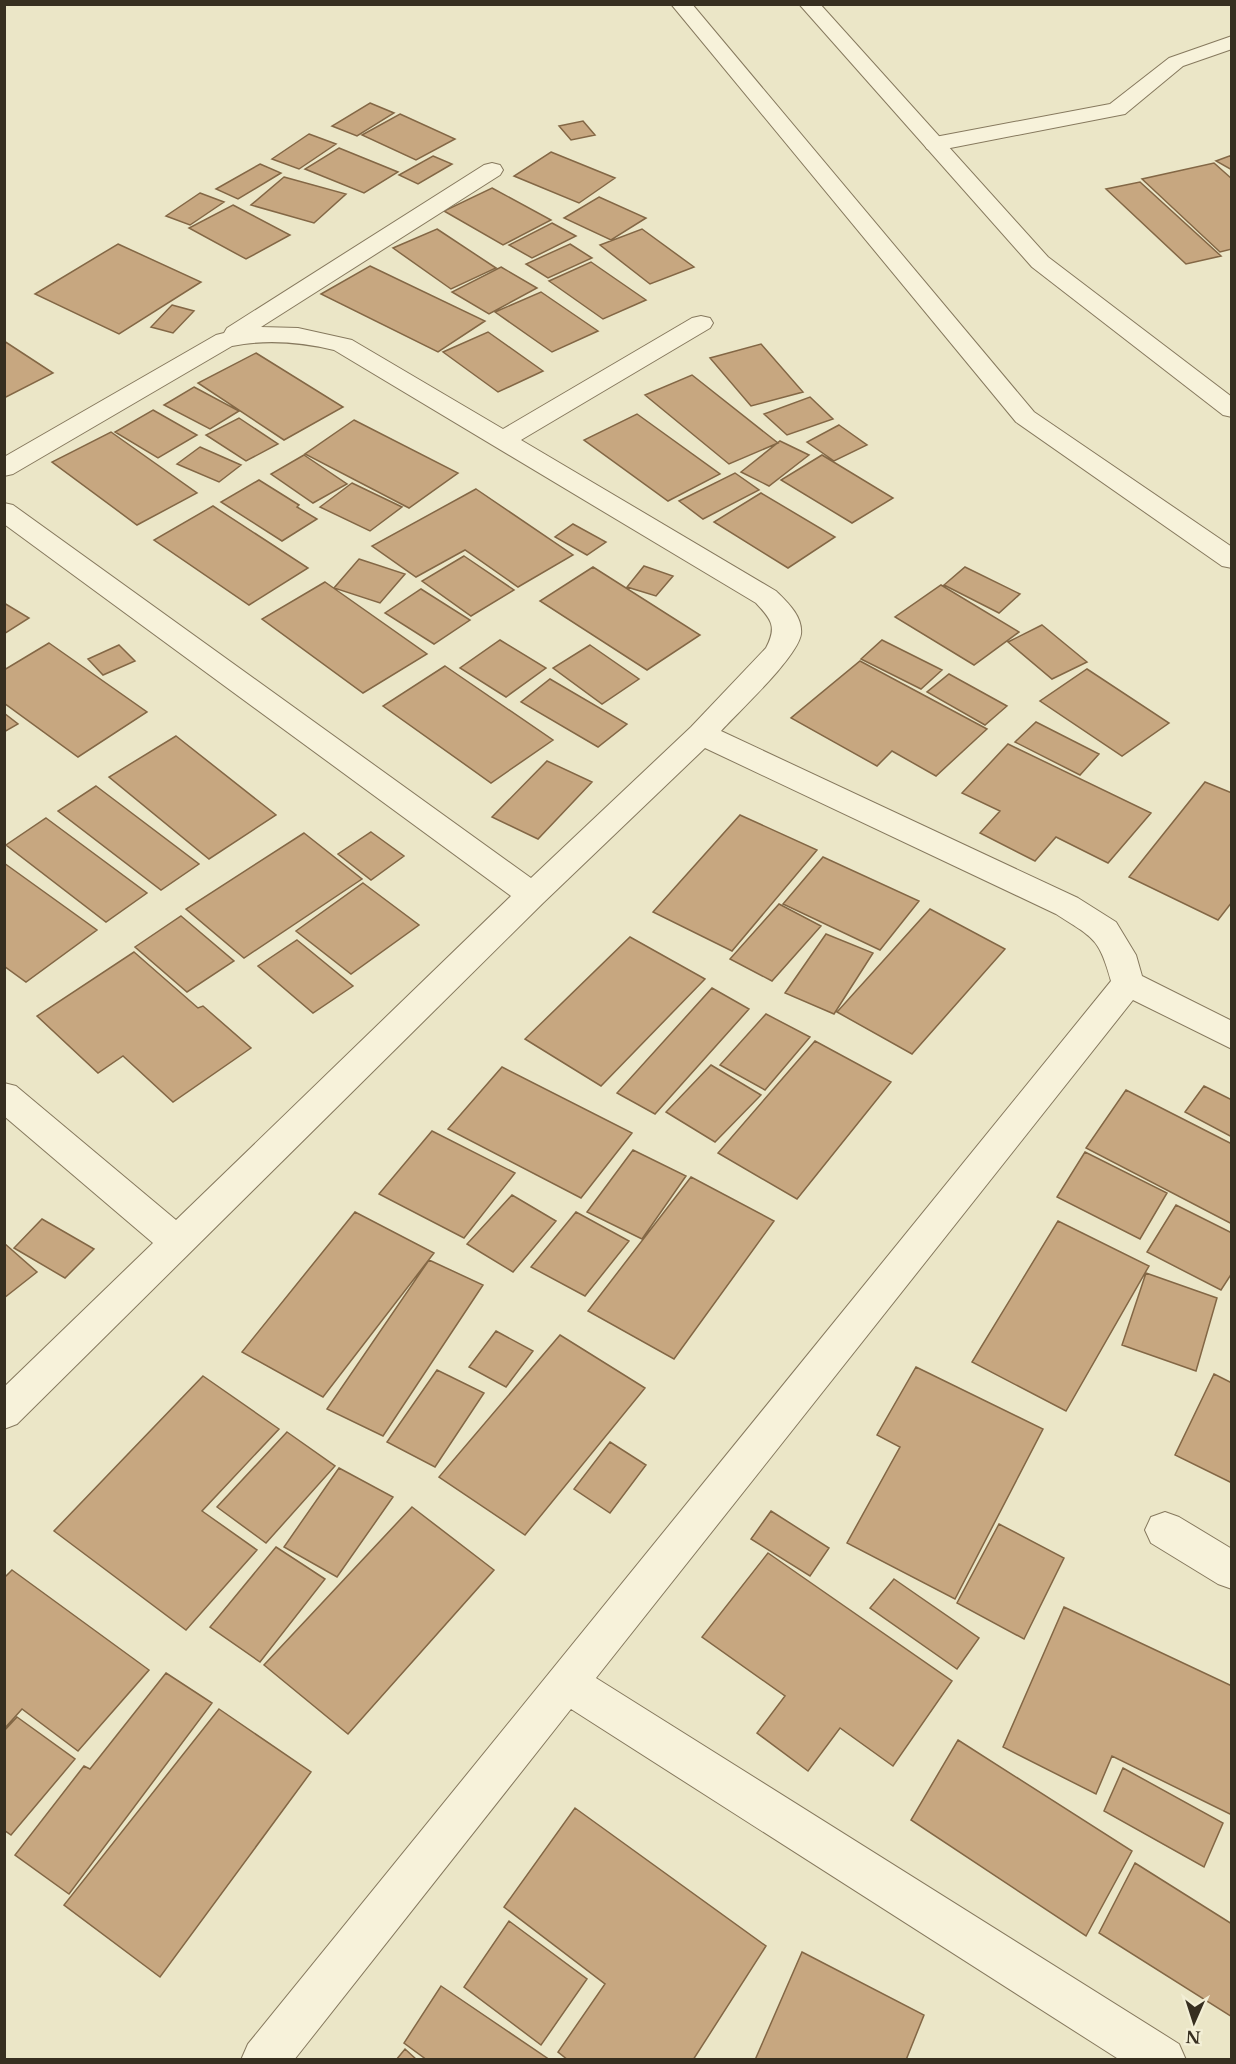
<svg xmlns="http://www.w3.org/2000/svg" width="1236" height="2064" viewBox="0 0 1236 2064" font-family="'Libre Baskerville',serif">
<rect width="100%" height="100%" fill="#ebe6c7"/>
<path fill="#c7a780" stroke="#836745" stroke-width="1.5" d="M370,103l24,10 -37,23 -25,-10z
M400,114l55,25 -39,21 -54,-25z
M583,121l12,14 -24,5 -12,-14z
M309,134l27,10 -37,25 -27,-10z
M339,148l59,24 -34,21 -59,-24z
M551,152l64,26 -36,25 -65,-27z
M1232,155v15l-16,-9z
M433,156l19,8 -34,20 -19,-9z
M1214,163l18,16v70l-12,3 -78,-73z
M260,164l21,9 -43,26 -22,-10z
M284,177l62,17 -32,29 -63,-18z
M1140,182l81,74 -35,8 -80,-75z
M492,188l59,32 -48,25 -59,-34z
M200,193l24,9 -34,23 -24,-9z
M599,197l47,21 -35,22 -47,-22z
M233,205l57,30 -44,24 -57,-31z
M552,223l24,13 -44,22 -23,-13z
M437,229l59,39 -45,21 -58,-41z
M642,229l52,38 -44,17 -50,-39z
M118,244l83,38 -82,52 -84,-40z
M570,244l22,14 -44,20 -22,-14z
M591,262l55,38 -43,19 -54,-38z
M370,266l115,55 -47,31 -117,-58z
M501,267l36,21 -48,26 -37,-22z
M541,292l57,39 -46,21 -57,-40z
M172,305l22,6 -21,22 -22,-6z
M488,332l55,39 -45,21 -55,-40z
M4,341l49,32 -49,25z
M761,344l42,48 -52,14 -41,-48z
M256,353l87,54 -59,33 -86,-57z
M692,375l86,68 -49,21 -84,-69z
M194,387l45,24 -29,18 -46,-24z
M810,397l23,22 -46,16 -23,-21z
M153,410l44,25 -39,23 -43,-26z
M637,414l83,60 -52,27 -84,-61z
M239,418l39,26 -32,17 -40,-26z
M354,420l104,53 -49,35 -104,-54z
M839,425l28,20 -33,16 -27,-19z
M111,432l86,61 -60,32 -85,-63z
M780,441l29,14 -40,31 -28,-14z
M200,447l41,18 -22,17 -42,-18z
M304,455l43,29 -34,19 -42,-29z
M822,455l71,43 -41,25 -71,-43z
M735,473l24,17 -56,29 -24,-18z
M259,480l40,25 -2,2 20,12 -35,22 -61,-39z
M352,483l50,24 -32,24 -50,-24z
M476,489l97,66 -55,32 -53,-37 -49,27 -44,-31z
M761,493l74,44 -47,31 -74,-46z
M213,506l95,62 -59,37 -95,-65z
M573,524l33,18 -19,13 -32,-18z
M464,556l50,34 -43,26 -49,-35z
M359,559l46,15 -25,29 -46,-15z
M644,566l29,10 -17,20 -29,-9z
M593,567l107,68 -53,35 -107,-69z
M965,567l55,27 -21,19 -55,-28z
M325,582l102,72 -64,39 -101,-74z
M941,585l78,47 -45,33 -79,-48z
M421,589l49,31 -36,24 -49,-31z
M4,603l25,15 -25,16z
M1042,625l45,37 -35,17 -44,-37z
M500,640l46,28 -40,29 -46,-29z
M882,640l60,30 -21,19 -60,-30z
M49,643l98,69 -69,45 -74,-54v-33z
M119,645l16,16 -32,14 -15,-16z
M590,645l49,34 -37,25 -49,-36z
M860,661l127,68 -51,47 -44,-25 -15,15 -86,-48z
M445,666l108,74 -62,43 -108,-77z
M1087,669l82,54 -47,33 -82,-55z
M949,674l58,32 -22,19 -58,-33z
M550,679l77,45 -29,23 -77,-45z
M4,713l14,11 -14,8z
M1036,722l63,32 -19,21 -65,-33z
M176,736l100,79 -67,44 -100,-82z
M1008,744l143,69 -43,50 -52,-26 -21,24 -55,-28 20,-22 -38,-18z
M547,761l45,21 -54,57 -46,-22z
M1205,782l27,11v109l-14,18 -89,-43z
M96,786l103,78 -38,26 -103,-79z
M740,815l77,35 -85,101 -79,-39z
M46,818l101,75 -41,29 -100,-77z
M371,832l33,24 -33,24 -33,-26z
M304,833l58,46 -118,79 -58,-49z
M823,857l96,44 -39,49 -97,-46z
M4,863l93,67 -71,52 -22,-16z
M363,883l56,42 -68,49 -55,-43z
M779,904l42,22 -49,55 -42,-22z
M930,909l75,40 -93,105 -75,-42z
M181,916l53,45 -47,31 -52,-45z
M826,934l47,19 -39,61 -49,-21z
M630,937l75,42 -104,107 -76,-47z
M297,940l56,46 -40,27 -55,-47z
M134,952l64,56 5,-2 48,42 -78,54 -50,-46 -25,17 -61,-57z
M712,988l37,21 -94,105 -38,-21z
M766,1014l44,23 -45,53 -45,-25z
M815,1041l76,41 -94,117 -79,-46z
M711,1065l50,30 -46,47 -49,-30z
M502,1067l130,66 -51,65 -133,-69z
M1204,1086l28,14v37l-47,-25z
M1126,1090l106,54v80l-146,-76z
M432,1131l83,42 -51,65 -85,-44z
M633,1150l53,26 -44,63 -55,-27z
M1085,1152l82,41 -27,46 -83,-42z
M691,1177l83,44 -100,138 -86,-48z
M512,1195l44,26 -43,51 -46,-28z
M1176,1205l56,28v40l-11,17 -74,-38z
M355,1212l79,41 -111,144 -81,-45z
M576,1212l53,29 -44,55 -54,-29z
M42,1219l52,30 -29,29 -51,-30z
M1058,1221l91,45 -83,145 -94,-49z
M4,1243l33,29 -33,26z
M429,1260l54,25 -100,151 -56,-27z
M1146,1273l71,25 -21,73 -74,-26z
M496,1331l37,20 -27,36 -37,-20z
M560,1335l85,53 -120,147 -86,-58z
M916,1367l127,62 -88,170 -108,-56 53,-96 -23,-12z
M437,1370l47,23 -49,74 -48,-25z
M1214,1374l18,9v100l-57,-28z
M203,1376l76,53 -77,82 55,39 -71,80 -132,-99z
M287,1432l48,34 -69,77 -49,-36z
M610,1442l36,23 -36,48 -36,-24z
M339,1468l54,29 -56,80 -53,-30z
M412,1507l82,63 -146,164 -84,-69z
M771,1511l58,37 -19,28 -59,-37z
M999,1524l65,34 -40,81 -67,-36z
M276,1547l49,32 -65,83 -50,-35z
M768,1553l184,128 -59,85 -53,-38 -32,43 -51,-38 28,-37 -83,-59z
M12,1570l137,100 -71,81 -56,-42 -18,20v-151z
M894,1579l85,59 -22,31 -87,-61z
M1064,1607l168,79v129l-120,-59 -16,38 -93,-47z
M166,1673l46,30 -143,191 -54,-39 69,-89 6,3z
M219,1709l92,63 -151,205 -96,-72z
M17,1717l58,42 -64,76 -7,-5v-99z
M958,1740l174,111 -46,85 -175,-116z
M1123,1768l100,55 -19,44 -100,-56z
M575,1808l191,138 -73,114h-125l-10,-8 47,-68 -101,-77z
M1135,1863l97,61v93l-133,-84z
M509,1921l78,58 -46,66 -77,-58z
M802,1952l122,63 -18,45h-151z
M441,1986l109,74h-123l-23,-17z
M405,2049l12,11h-21z"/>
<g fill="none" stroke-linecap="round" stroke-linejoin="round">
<g stroke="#86795e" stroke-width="2">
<path id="minor" d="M1232,36v13l-49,17 -58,48 -190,37 -8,-2 -3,-5 3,-5 8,-2 175,-33 59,-46z
M492,163l8,2 3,5 -3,5 -239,152 37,1 54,12 151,89 189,-111 9,-2 9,2 3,5 -3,5 -189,112 255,151c11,11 27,25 25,43 -3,23 -63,78 -80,97l357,167 38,24 20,33 6,21 90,45v28l-99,-49 -537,678 583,366 7,16h-66l-549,-351 -277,351h-53l7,-16 863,-1063c-12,-44 -18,-43 -55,-67l-351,-166 -162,155 -526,521 -13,5v-42l149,-144 -149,-127v-33l12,3 160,134 335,-324 -507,-372v-21l9,2 518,373 160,-151 75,-79c11,-21 6,-28 -10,-45l-422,-253c-34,-8 -67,-11 -102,-4l-219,128 -9,2v-19l212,-122 8,-2 3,-5 257,-163z
M1165,1512l14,5 53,32v40l-14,-5 -67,-41 -6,-13 6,-13z"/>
</g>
<g stroke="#86795e" stroke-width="2">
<path id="tertiary" d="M671,4h21l342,408 198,135v21l-10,-2 -206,-144z
M799,4h21l228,253 184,140v20l-9,-2 -191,-148z"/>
</g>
<use href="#minor" fill="#f7f2da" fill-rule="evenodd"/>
<use href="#tertiary" fill="#f7f2da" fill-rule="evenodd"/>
</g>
<rect width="1236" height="2064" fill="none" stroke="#372f20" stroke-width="12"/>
<g transform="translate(1194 2022) rotate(183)" stroke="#f3efd6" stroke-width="4.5" paint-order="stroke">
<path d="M0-4.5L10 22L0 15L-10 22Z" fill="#372f20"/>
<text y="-9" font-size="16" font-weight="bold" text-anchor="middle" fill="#372f20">N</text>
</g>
</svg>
